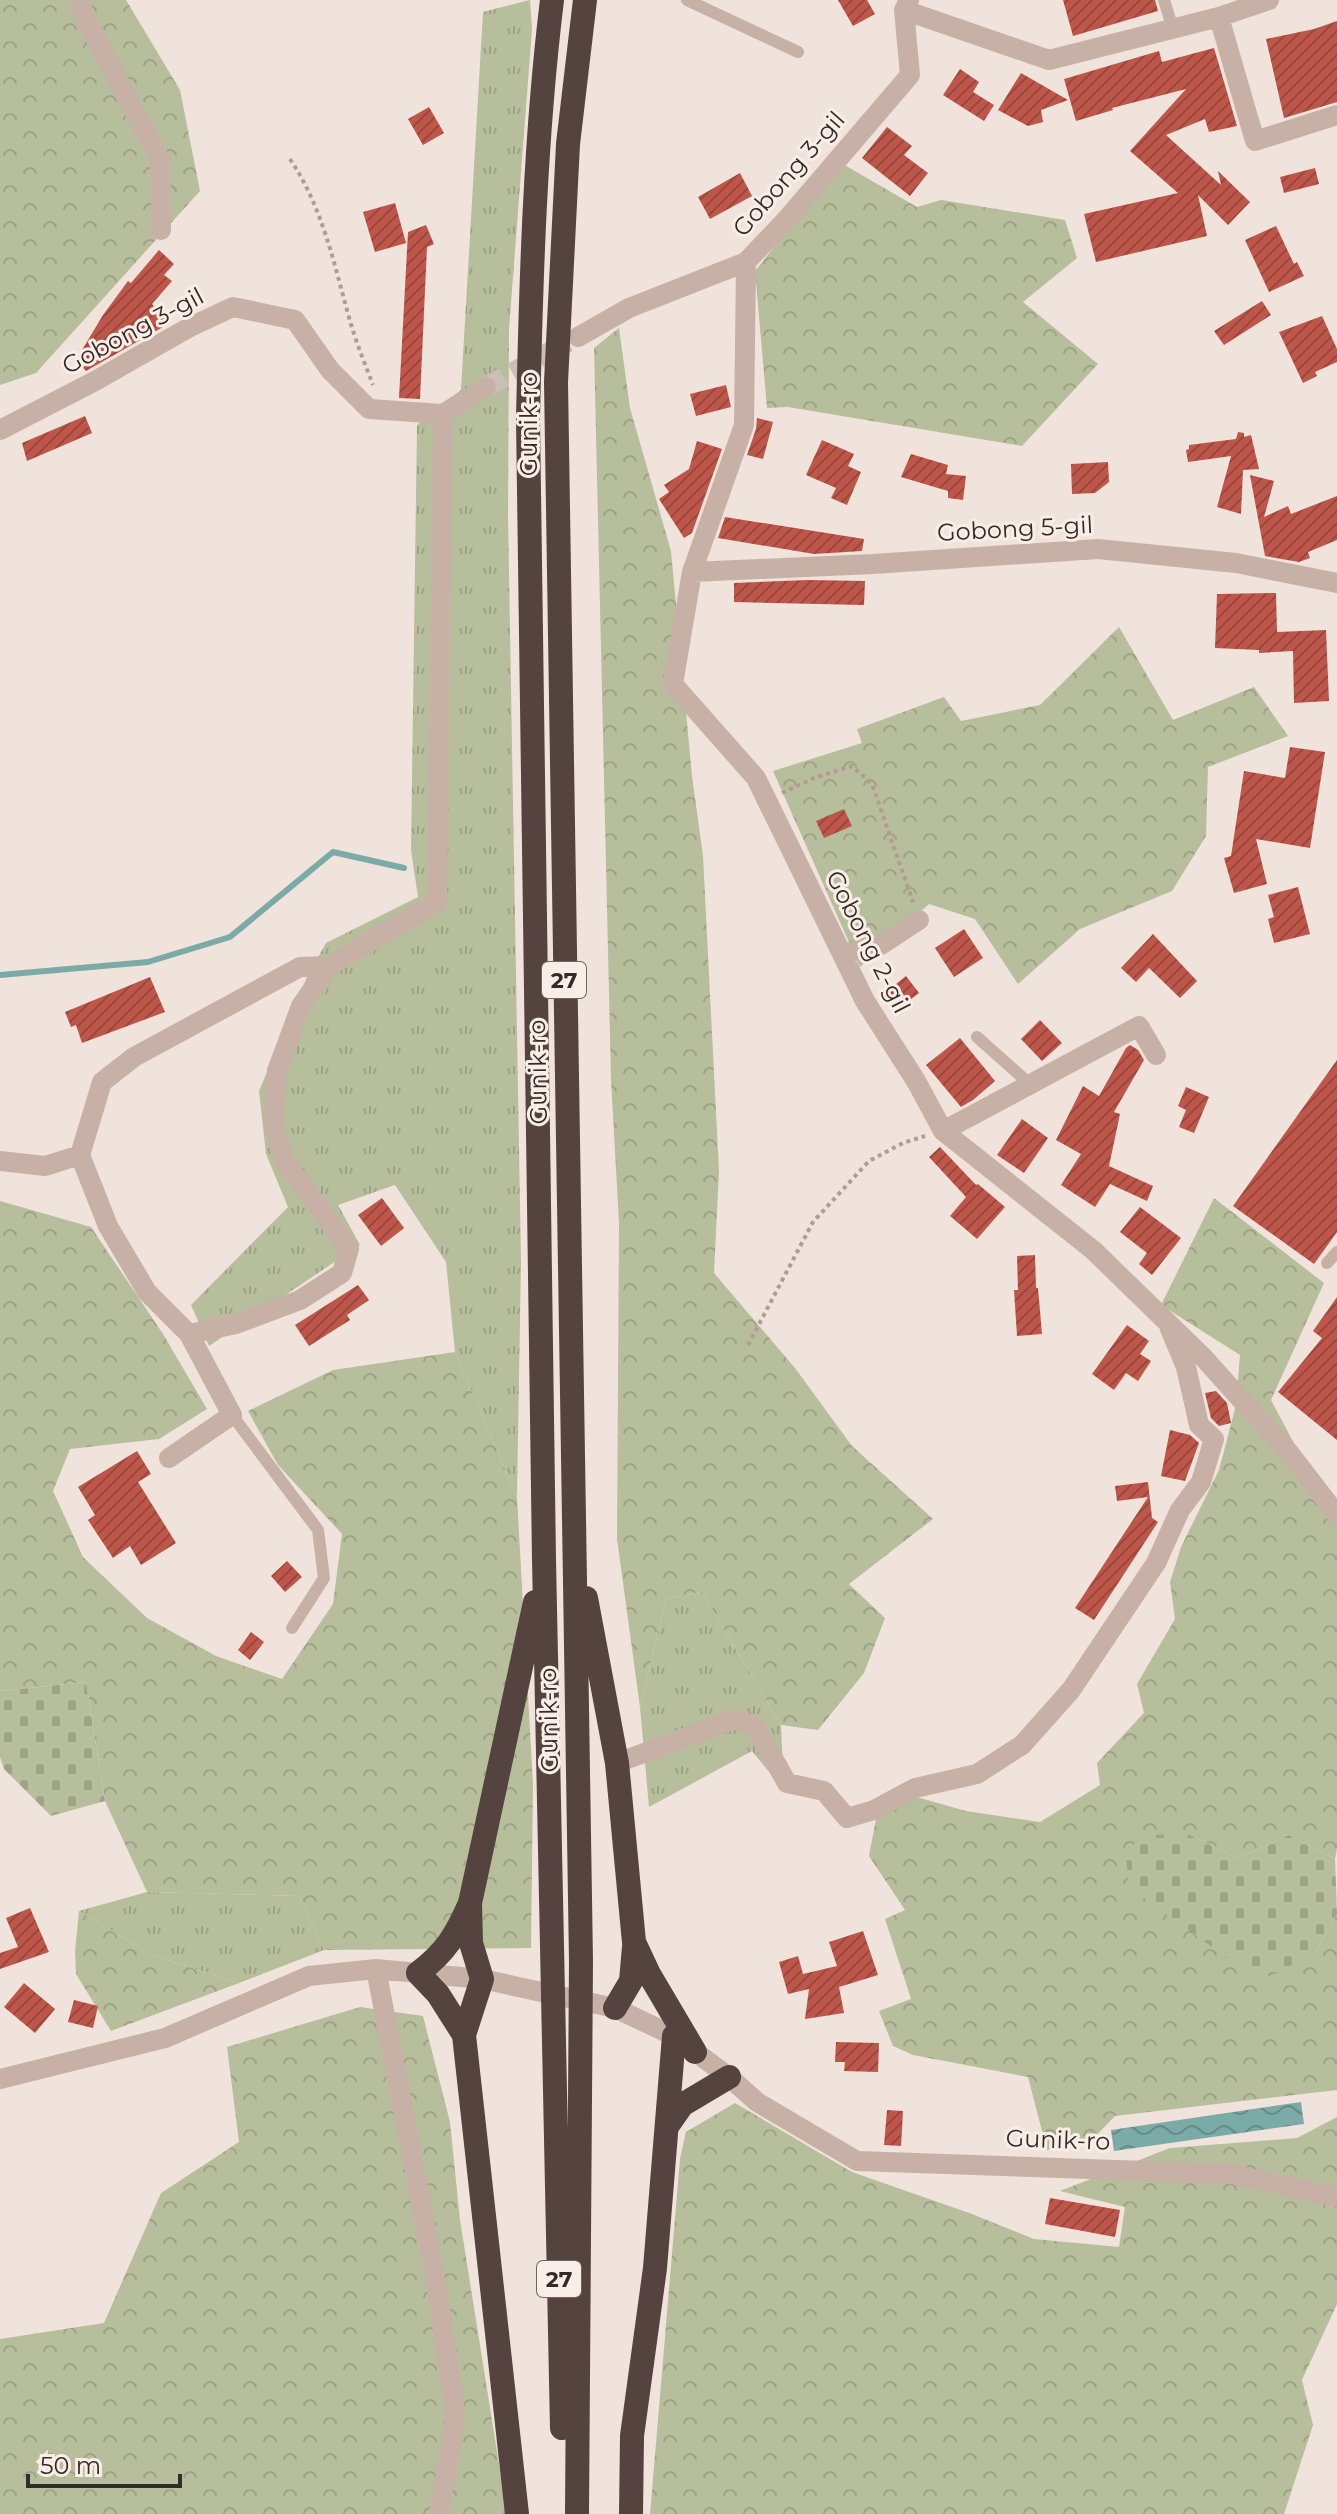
<svg xmlns="http://www.w3.org/2000/svg" width="1337" height="2514" viewBox="0 0 1337 2514" font-family="Montserrat,sans-serif">
<defs>
<pattern id="grass-tufts" width="24" height="20" patternUnits="userSpaceOnUse" patternTransform="scale(2)"><rect width="24" height="20" fill="#b7be9c"/><path d="M3 7l-1-3M5 7V3M7 7l1-3M15 17l-1-3M17 17v-4M19 17l1-3" fill="none" stroke="#9ea386"/></pattern>
<pattern id="forest-crowns" width="20" height="18" patternUnits="userSpaceOnUse" patternTransform="scale(2)"><rect width="20" height="18" fill="#b7be9c"/><path d="M2 6a3 3 0 1 1 6 0M12 15a3 3 0 1 1 6 0" fill="none" stroke="#9ea386"/></pattern>
<pattern id="cemetery-stones" width="16" height="16" patternUnits="userSpaceOnUse" patternTransform="scale(2)"><rect width="16" height="16" fill="#b7be9c"/><path d="M2 7V4a2 2 0 0 1 4 0v3zM10 15v-3a2 2 0 0 1 4 0v3z" fill="#9ea386"/></pattern>
<pattern id="water-waves" width="16" height="10" patternUnits="userSpaceOnUse" patternTransform="scale(2)"><rect width="16" height="10" fill="#7baba6"/><path d="M0 5q4-4 8 0t8 0" fill="none" stroke="#668b87"/></pattern>
<pattern id="building-hatch" width="6" height="6" patternUnits="userSpaceOnUse" patternTransform="scale(2)"><rect width="6" height="6" fill="#be564a"/><path d="M-1 1l2-2M0 6l6-6M5 7l2-2" fill="none" stroke="#9b473e"/></pattern>
</defs>
<rect width="100%" height="100%" fill="#f0e3db"/>
<path fill="url(#grass-tufts)" d="M530,0l2,29 -23,300 -1,187 13,745 -4,236 -62,-145 -9,-90 -51,-77 -57,20 22,40 -151,101 -18,-41 97,-98 -22,-53 -7,-63 47,-112 20,-36 92,-46 -7,-47 6,-425 44,-35 22,-378z
M702,1592l79,133 3,65 -32,-39 -103,56 -9,-100 26,-108z
M147,1892l152,4 25,54 -85,33 -87,-28 -73,-44z"/>
<path fill="url(#forest-crowns)" d="M0,0h126l54,90 20,101 -164,182 -36,12z
M841,163l76,44 24,-7 124,20 12,38 -54,44 75,62 -76,82 -234,-39 -21,1 -12,-137z
M619,328l11,80 41,143 21,225 11,80 16,315 -5,102 81,95 57,78 81,73 -84,65 36,34 -21,55 -46,57 -37,-5 -79,-133 -36,7 -26,108 -23,-168 2,-316 -8,-143 -17,-732z
M1119,627l54,93 81,-33 34,49 -80,31 -2,69 -34,55 -92,38 -62,55 -43,-65 -46,-15 -69,63 -87,-196 89,-28 -5,-14 87,-32 17,24 79,-16z
M1214,1198l110,85 -53,117 25,47 41,55v346l-2,11 -46,-24 -51,23 -50,-24 126,120 23,-40v176l-222,26 -24,25 -44,9 -19,-73 -115,-22 -20,-9 -14,-35 32,-12 -26,-80 20,-9 -36,-54 7,-37 37,-23 53,15 74,11 60,-37 -3,-22 47,-50 -7,-29 38,-65 -5,-37 11,-35 38,-77 17,-65 4,-50 -79,-50z
M0,1201l91,26 72,107 44,75 -48,30 -89,10 -17,42 30,66 64,61 69,38 66,23 51,-75 9,-70 -64,-69 -30,-54 85,-41 122,-18 62,145 16,288 -2,163 -207,2 -25,-54 -152,-4 -42,-91 -19,-119 -86,9z
M79,1911l73,44 87,28 -128,48 -35,-57 -1,-22z
M360,2007l63,9 27,106 10,98 47,294h-507v-175l104,-16 57,-130 78,-51 -12,-95z
M735,2103l117,69 120,42 62,25 85,8 6,-40 -65,-16 110,-43 127,-10 40,-21v187l-35,76 11,45 -29,89h-634l30,-355 6,-27z"/>
<path fill="url(#cemetery-stones)" d="M86,1682l19,119 -54,15 -47,-47 -4,-12v-66z
M1188,1834l50,24 51,-23 46,24 2,55 -23,40 -55,27 -130,-94 -3,-30 14,-22z"/>
<path fill="url(#water-waves)" d="M1301,2102l3,22 -190,27 -3,-21z"/>
<g fill="none" stroke-linecap="round" stroke-linejoin="round">
<path stroke="#7baba6" stroke-width="6" d="M0,975l148,-13 82,-25 103,-85 71,16"/>
</g>
<path fill="url(#building-hatch)" d="M838,0h29l8,14 -22,12z
M1063,0h92l3,11 -85,25z
M1337,21v81l-53,16 -18,-79 48,-10z
M1214,48l23,78 -28,6 -4,-13 -39,16 55,50 -3,-14 32,31 -22,23 -30,-30 9,41 -111,26 -12,-48 94,-21 -48,-42 56,-62 -74,19 1,2 -37,11 -12,-42 95,-28 3,11z
M960,69l19,13 -6,10 21,13 -10,16 -41,-26z
M1021,73l47,27 -27,10 2,12 -15,4 -30,-16z
M429,107l15,26 -21,12 -15,-26z
M887,127l25,19 -8,9 24,18 -18,23 -48,-38z
M1315,168l4,16 -35,9 -4,-16z
M740,173l12,23 -42,23 -12,-22z
M395,203l11,40 -31,9 -12,-40z
M426,225l8,19 -7,3 -7,152 -21,-1 9,-166z
M1276,226l18,38 3,-2 7,14 -35,16 -24,-52z
M159,250l15,14 -10,11 8,6 -20,23 18,19 -84,48 -10,-11 27,-45 25,-34 3,2z
M1262,301l9,14 -47,30 -10,-14z
M1322,316l15,33v13l-22,10 2,4 -14,7 -24,-51z
M726,385l5,22 -35,9 -6,-22z
M85,416l7,17 -65,28 -5,-18z
M757,418l16,4 -10,37 -16,-4 9,-26z
M1238,432l6,1v4l7,-2 8,34 -16,1 -2,44 -24,-7 14,-51 -43,6 -2,-12 3,-1v-4l47,-6z
M822,440l32,14 -6,12 13,6 -14,33 -16,-7 5,-10 -30,-13z
M697,441l25,8 -30,84 -8,5 -25,-39 10,-7 -5,-7 25,-16z
M911,454l37,11 -2,9 20,2 -3,24 -15,-2v-7l-47,-14z
M1108,462l1,20 -14,11 -23,1 -1,-30z
M1250,475l24,6 -10,36 24,-11 3,8 46,-18v44l-29,12 2,6 -11,4 -34,-6z
M725,517l139,22 -2,12 -48,3 -96,-16z
M808,580l57,1 -1,24 -130,-3v-19z
M1276,593l1,39 49,-2 3,71 -35,2 -1,-52 -34,2v-3l-44,-2 2,-54z
M1290,747l35,5 -15,96 -54,-9 11,45 -33,9 -10,-35 7,-2 13,-85 41,7z
M844,809l8,17 -28,12 -8,-17z
M1298,887l12,47 -36,9 -6,-24 6,-2 -6,-22z
M964,929l19,29 -29,19 -19,-29z
M1153,934l44,47 -17,17 -31,-30 -13,14 -15,-14z
M906,976l13,17 -21,16 -13,-16z
M150,977l15,35 -83,31 -6,-18 -5,2 -6,-15z
M1040,1020l22,23 -20,18 -21,-22z
M960,1038l35,43 -22,19 -12,7 -35,-42z
M1130,1045l8,5 6,10 -30,52 6,2 -11,52 44,20 -6,15 -37,-17 -15,23 -34,-22 20,-31 -25,-14 27,-54 16,10 27,-48z
M1337,1060v172l-23,32 -81,-58z
M1186,1087l23,10 -15,36 -15,-6 7,-17 -8,-4z
M1022,1119l26,19 -24,35 -27,-18z
M940,1147l36,38 2,-1 27,23 -28,32 -27,-23 16,-19 -37,-40z
M382,1198l22,30 -23,18 -23,-31z
M1140,1207l41,31 -29,37 -13,-11 8,-11 -27,-21z
M1035,1255l1,33h2l4,46 -25,2 -3,-46h4l-1,-34z
M358,1285l11,15 -22,15 3,5 -41,26 -14,-21z
M1337,1297v143l-59,-48 44,-54 -9,-7z
M1127,1325l22,16 -9,13 11,7 -13,20 -12,-8 -12,17 -22,-16z
M1216,1391l11,12 4,20 -12,3 -8,-8 -6,-25z
M1170,1430l20,5 9,8 -14,38 -24,-5z
M137,1451l14,23 -13,8 38,61 -35,22 -11,-19 -17,12 -25,-38 7,-5 -17,-28z
M1148,1482l4,36 6,4 -64,98 -19,-12 73,-111 -31,4 -2,-15z
M287,1561l15,16 -17,15 -14,-16z
M251,1632l13,10 -14,18 -12,-10z
M30,1908l19,44 -49,17v-16l18,-6 -12,-29z
M863,1931l15,44 -39,12 5,26 -39,6 4,-30 -21,5 -9,-32 19,-6 5,18 34,-8 -8,-24z
M24,1983l31,26 -20,24 -31,-26z
M74,2000l24,6 -5,22 -25,-6z
M836,2042l43,1 -1,29 -34,-1 1,-9h-10z
M887,2110l16,1 -2,35 -17,-1z
M1050,2198l70,12 -5,27 -70,-13z"/>
<g fill="none" stroke-linecap="round" stroke-linejoin="round">
<path stroke="#cabeb7" stroke-width="20" stroke-dasharray="20 10" stroke-linecap="butt" d="M486,387l82,-45"/>
<path stroke="#b39b92" stroke-width="4" stroke-dasharray="4 4" stroke-linecap="butt" d="M290,159c33,49 44,105 60,162 6,21 15,43 23,64
M782,793l32,-15 38,-12 20,18 41,118
M748,1345l65,-123 56,-61 34,-18 22,-7"/>
<path stroke="#c7b1a7" stroke-width="12" d="M687,0l111,52
M1164,0l9,29
M977,1037l54,48
M1327,1263l10,-11
M232,1415l86,115 6,48 -32,50"/>
<path stroke="#c7b1a7" stroke-width="20" d="M79,0l7,19 74,141 1,70
M904,10l145,50 170,-43 50,-17
M1219,17l36,124 82,-26
M746,262l-2,163 -52,147 -19,112 83,94 109,223 51,80 27,50 150,119 110,107 88,98 46,60
M578,337l51,-29 117,-46 40,-42 124,-145 -6,-65 5,-10
M0,430l95,-49 95,-54 43,-20 62,13 35,50 39,39 74,5 43,-27
M692,572l181,-8 225,-15 138,14 101,20
M844,954l37,-9 38,-25
M329,966l-28,40 -24,65 -4,52 11,37 65,89 -7,24 -42,27 -64,24 -47,10 -42,-42 -39,-66 -28,-71 22,-73 32,-25 166,-90 29,-1 108,-64 6,-488
M943,1131l196,-105 17,29
M0,1161l45,5 35,-11
M169,1458l63,-43 -43,-81
M617,1763l118,-44 20,7 32,57 37,8 23,27 27,-8 41,-22 62,-14 45,-29 49,-55 85,-127 24,-53 21,-28 13,-43 -15,-14 -13,-58 -16,-38
M376,1969l58,302 21,139c-2,35 -11,70 -16,104
M0,2079l165,-41 144,-62 67,-7 106,10 133,29 59,28 55,41 28,25 100,59 374,13 106,23"/>
<path stroke="#55433f" stroke-width="24" d="M552,0c-17,139 -21,279 -24,419l16,1141 18,868
M586,1598l31,165 17,179 15,32 46,78
M470,1903l1,40 11,36 -18,56 53,479
M615,2008l16,-27 3,-34
M464,2035l-26,-41 -20,-21c28,-21 38,-38 52,-70l65,-301
M668,2125l14,-20 47,-28
M577,2514l4,-553 -25,-1579 12,-238 17,-144
M631,2514l1,-78 23,-168 19,-232"/>
</g>
<g text-anchor="middle" stroke-width="6" stroke-linejoin="round" paint-order="stroke">
<g fill="#f8eee7" stroke="#6f6561" stroke-width="2">
<rect x="542" y="962" width="44" height="36" rx="6"/>
<rect x="537" y="2261" width="44" height="36" rx="6"/>
</g>
<g font-size="22" font-weight="bold" fill="#342a27">
<text x="564" y="988">27</text>
<text x="559" y="2287">27</text>
</g>
<g font-size="24" fill="#342a27" stroke="#f8eee7">
<text transform="translate(789 174) rotate(-49)" y="8">Gobong 3-gil</text>
<text transform="translate(133 331) rotate(-28)" y="8">Gobong 3-gil</text>
<text transform="translate(529 424) rotate(-90)" y="8">Gunik-ro</text>
<text transform="translate(1015 529) rotate(-3)" y="8">Gobong 5-gil</text>
<text transform="translate(868 942) rotate(63)" y="8">Gobong 2-gil</text>
<text transform="translate(538 1072) rotate(-91)" y="8">Gunik-ro</text>
<text transform="translate(549 1720) rotate(-91)" y="8">Gunik-ro</text>
<text transform="translate(1058 2140) rotate(2)" y="8">Gunik-ro</text>
</g>
</g>
<path d="M28 2474v12h152v-12" fill="none" stroke="#342a27" stroke-width="4"/>
<text x="40" y="2474" font-size="24" fill="#342a27" stroke="#f8eee7" stroke-width="6" paint-order="stroke">50 m</text>
</svg>
